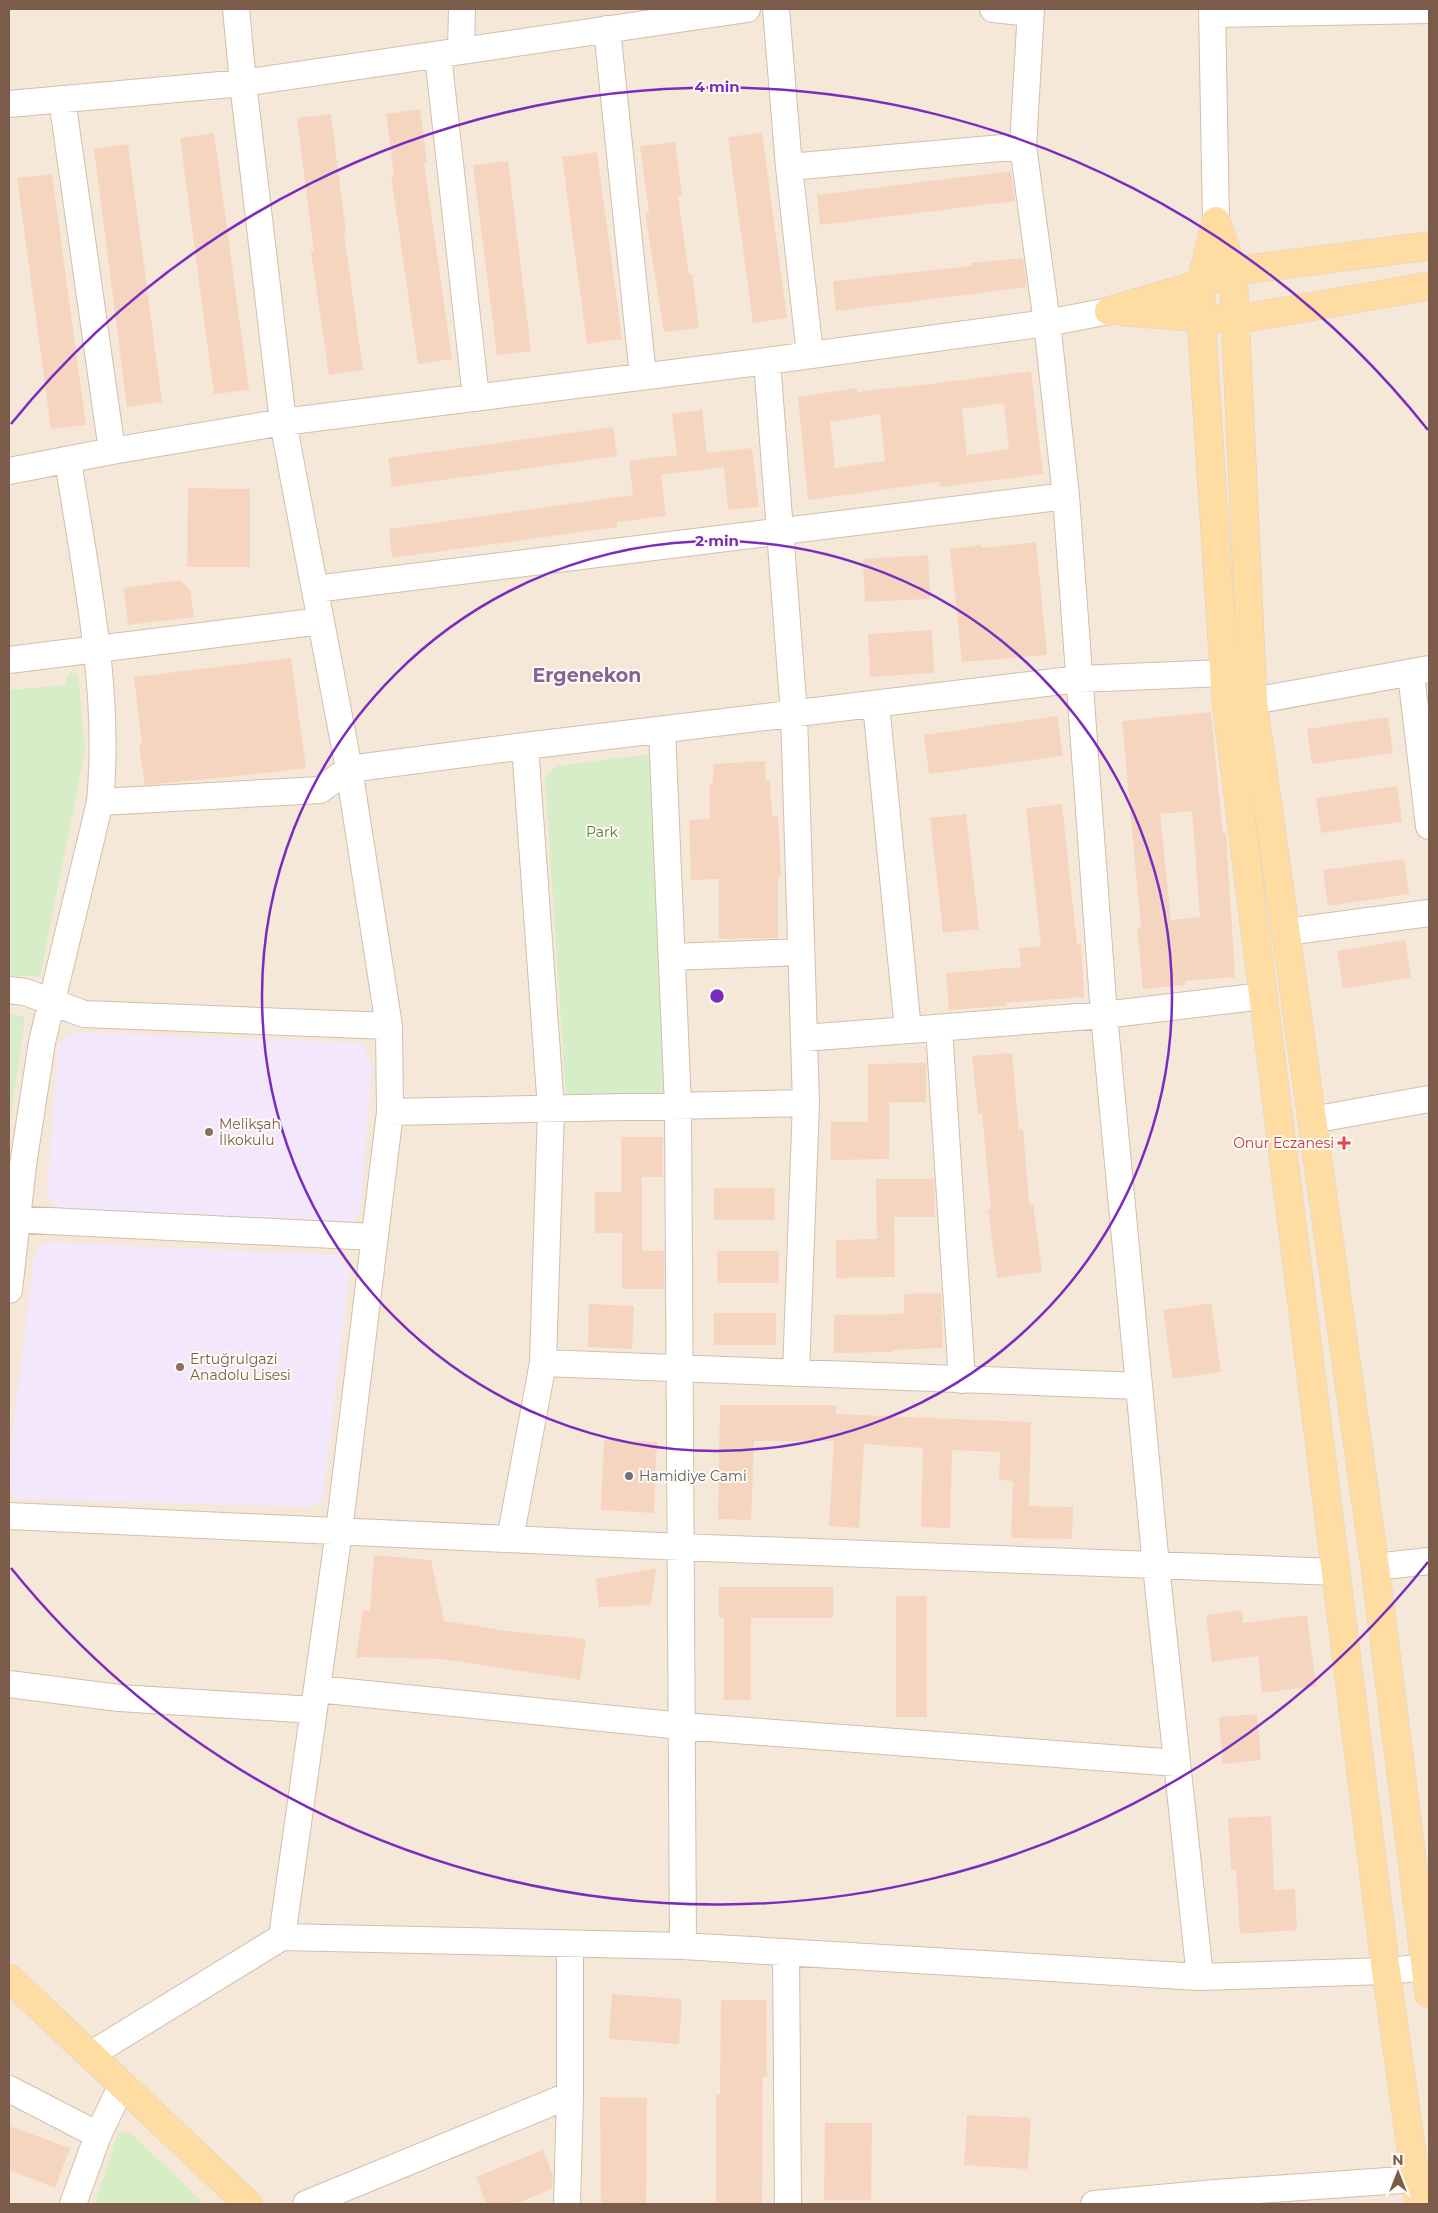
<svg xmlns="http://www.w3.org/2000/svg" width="1438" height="2213" viewBox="0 0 1438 2213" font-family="Montserrat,sans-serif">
<rect width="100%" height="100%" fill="#fef6eb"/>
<path fill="#f6e8d8" d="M9,9h1420v2195h-1420z"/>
<path fill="#f3e7fb" d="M73,1032l289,11 10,25 -12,146 -15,13 -284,-16 -14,-16 11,-150z
M44,1242l294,13 12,14 -27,230 -14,8 -290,-8 -10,-9v-25l25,-209z"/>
<path fill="#d6edc7" d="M70,672l8,2 7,77 -45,226 -31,-2v-285l55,-5z
M650,754l17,339 -101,5 -21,-322 12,-10z
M9,1013l16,4 -16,113z
M118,2132l13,1 73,71h-109z"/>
<path fill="#f5d5c0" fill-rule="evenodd" d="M420,109l7,54h-3l28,196 -34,5 -27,-189h3l-8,-61z
M331,114l15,119h-2l19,137 -34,5 -18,-123h3l-17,-134z
M214,133l35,257 -35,4 -34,-256z
M762,133l25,185 -34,5 -25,-186z
M675,142l7,53 -4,1 11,79 3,-1 7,54 -35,4 -19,-119h4l-9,-67z
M128,144l34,258 -35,5 -33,-258z
M597,152l25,187 -35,5 -25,-187z
M508,161l23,190 -34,4 -24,-190z
M1011,171l4,30 -195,24 -3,-30z
M52,174l34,251 -35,4 -34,-251z
M1023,258l4,29 -191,24 -3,-30 138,-15v-3z
M1031,371l12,103 -103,13 -1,-5 -131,18 -10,-103 59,-9v4l50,-6v1zM1004,403l5,46 -42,6 -5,-46zM880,414l5,47 -50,7 -5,-46z
M702,410l5,43 45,-5 7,59 -31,3 -4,-43 -63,8 5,41 -49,6v5l-225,31 -3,-29 244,-34 -4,-34 48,-6 -5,-41z
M613,427l4,29 -225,31 -4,-29z
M188,488l62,1v78h-63z
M1036,542l11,113 -85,7 -12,-113 31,-4 1,3z
M928,555l2,44 -65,3 -2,-43z
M180,580l10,9 4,28 -66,8 -4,-37z
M932,630l2,43 -64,4 -2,-43z
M291,658l15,110 -67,8 -94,9 -6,-40 3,-1 -8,-67z
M1211,712l12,121h3l9,144 -50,4v4l-42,4 -6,-61 4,-1 -19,-206zM1192,811l8,106 -29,3 -11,-106z
M1057,716l6,40 -134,18 -5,-39z
M1388,717l5,36 -81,11 -5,-35z
M765,761l1,19 4,2 2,34h6l3,60h-3v62l-59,1v-60l-28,1 -2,-60 21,-1 -1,-33 4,-3v-19z
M1397,786l5,36 -81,11 -5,-35z
M1062,804l15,140 4,-1 3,54 -79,6 1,3 -57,4 -3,-37 75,-6 -2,-19 22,-2 -15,-138z
M966,814l13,115 -36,4 -13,-115z
M1404,859l5,35 -81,12 -5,-36z
M1405,940l6,37 -68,12 -6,-38z
M1012,1053l7,77 4,-1 6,75h4l9,68 -45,6 -9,-68 3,-1 -9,-95h-4l-6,-58z
M926,1063v39h-37v57l-58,1v-38h37v-58z
M621,1137h42v40h-21v74h22v38h-42v-56h-27v-41h26z
M876,1179h58l1,38h-41l1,60 -59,1v-38l41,-1z
M714,1188h61v32h-61z
M717,1251h62v32h-62z
M941,1293l2,55 -50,2v2l-59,1v-38l70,-1v-20z
M1211,1303l10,69 -48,7 -10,-69z
M589,1304l45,2 -2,43 -44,-2z
M714,1313h62v32h-62z
M720,1405h116v9l195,8 -2,84 44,1 -1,32 -61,-1 2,-57 -14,-1 1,-28 -48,-2 -2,78 -29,-1 2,-79 -59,-4 -5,84 -30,-2 5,-85h-80l-3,79 -33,-1z
M604,1440l53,2 -3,71 -53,-3z
M374,1555l57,5 13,61 63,10 79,8 -6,41 -138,-21 -86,-2 7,-47 7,1z
M656,1568l-5,37 -52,2 -3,-28z
M719,1587h114v31h-82v82h-27v-82h-5z
M896,1596h31v121h-31z
M1242,1610l1,13 64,-8 9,71 -54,7 -4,-37 -46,6 -6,-47z
M1257,1714l4,46 -38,4 -4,-47z
M1271,1816l3,74 21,-1 2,41 -57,4 -4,-64h-5l-3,-52z
M612,1994l70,5 -3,45 -70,-5z
M721,2000h46v77h-4l-1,127h-46v-109h4z
M600,2097l47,1 -1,106h-45z
M967,2115l64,3 -3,51 -64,-4z
M825,2123h47l-1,77h-47z
M9,2126l61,22 -15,40 -46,-18z
M543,2150l10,25 -1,14 -37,15h-29l-10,-27z"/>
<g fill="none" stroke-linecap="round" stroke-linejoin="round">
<g stroke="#d2beae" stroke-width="28">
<path id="minor" d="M236,9l7,74 40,339 66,347 40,257 1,86 -51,419 -57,406
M776,9l13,158 21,187
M993,9l37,4
M1031,9l-8,137 24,177 19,173 38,519 52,551 44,411
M1212,9l4,212
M1213,14l216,-4
M607,29l36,347
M461,50l1,-41
M438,55l38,343
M62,99l50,352
M9,104l234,-21 504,-74
M789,167l234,-21
M767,361l27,353 12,389 -10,270
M9,471l103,-20 171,-29 484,-61 280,-38 62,-12
M315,589l751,-93
M9,660l312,-39
M1411,674l18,152
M1231,700l22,1 176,-32
M876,704l32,326
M662,730l16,376 5,840
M100,802l220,-12 29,-21 176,-23 554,-67 168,-7
M1286,932l143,-19
M672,957l129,-5
M9,990l16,2 59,22 305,12
M939,1028l23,352
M804,1038l300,-23 159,-19
M390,1112l416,-9
M1312,1120l117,-21
M9,1219l365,18
M9,1290l14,-125 19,-123 58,-240c11,-114 -15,-230 -32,-342
M543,1363l596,23
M9,1516l672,31 655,25
M510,1539l33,-176 8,-254 -26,-363
M1375,1567l54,-6
M9,1684l110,14 195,12
M317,1689l365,37 495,37
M786,1952l2,252
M90,2055l192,-118 401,9 517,31 186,-6 43,-4
M9,2089l89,46
M73,2204l25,-69 24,-50
M306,2204l264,-109
M567,2204l3,-109v-151
M1094,2204l121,-11 201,-14"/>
</g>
<g stroke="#dad1cd" stroke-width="29">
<path id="major" d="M1216,221l-15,63v34l25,382 160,1271 33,233
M1216,221l17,50 20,430 122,866 54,427
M1109,311l92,-27 32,-13 196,-25
M1125,312l110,8 194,-34
M9,1978l239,226"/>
</g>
<use href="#minor" stroke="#fff" stroke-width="26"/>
<use href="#major" stroke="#ffdca1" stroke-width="28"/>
</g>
<g fill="none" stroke="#7b2cbf" stroke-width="2.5">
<circle cx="717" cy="996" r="455"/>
<path d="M1428 1562A909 909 0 0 1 11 1568M11 424A909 909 0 0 1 1428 430"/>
</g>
<g fill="#8d6e63" stroke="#fffaf2" stroke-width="2">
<circle cx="209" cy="1132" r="5"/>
<circle cx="180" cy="1367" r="5"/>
</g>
<path fill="#e0444e" stroke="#fffaf2" stroke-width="2" d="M1341.5 1135.5h5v5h5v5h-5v5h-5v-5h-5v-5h5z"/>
<circle fill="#6b7280" stroke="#fffaf2" stroke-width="2" cx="629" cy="1476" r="5"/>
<g text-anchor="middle" stroke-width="4" stroke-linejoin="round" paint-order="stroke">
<g font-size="14" fill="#517b3f" stroke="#fffaf2">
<text x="602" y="837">Park</text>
</g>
<g font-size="14" fill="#785e54" stroke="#fffaf2" text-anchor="start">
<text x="219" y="1129">Melikşah<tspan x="219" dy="16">İlkokulu</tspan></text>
<text x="190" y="1364">Ertuğrulgazi<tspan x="190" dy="16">Anadolu Lisesi</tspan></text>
</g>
<g font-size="14" fill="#be3a42" stroke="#fffaf2" text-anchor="end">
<text x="1334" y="1148">Onur Eczanesi</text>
</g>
<g font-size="14" fill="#5b616d" stroke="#fffaf2" text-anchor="start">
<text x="639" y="1481">Hamidiye Cami</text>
</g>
<g font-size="19" font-weight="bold" fill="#866397" stroke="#fffaf2">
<text x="587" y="682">Ergenekon</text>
</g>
</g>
<circle cx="717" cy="996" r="8" fill="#7b2cbf" stroke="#fffaf2" stroke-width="2.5"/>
<g font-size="15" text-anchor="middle" font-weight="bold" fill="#7b2cbf" stroke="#fffaf2" stroke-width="4" stroke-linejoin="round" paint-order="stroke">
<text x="717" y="92">4 min</text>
<text x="717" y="546">2 min</text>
</g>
<rect width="1438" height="2213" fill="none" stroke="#7b5c4b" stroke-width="20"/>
<g transform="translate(1398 2173)" stroke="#fffaf2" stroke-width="4" paint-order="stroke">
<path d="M0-4L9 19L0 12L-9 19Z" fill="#7b5c4b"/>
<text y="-8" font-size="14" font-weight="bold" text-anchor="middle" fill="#7b5c4b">N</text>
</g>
</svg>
